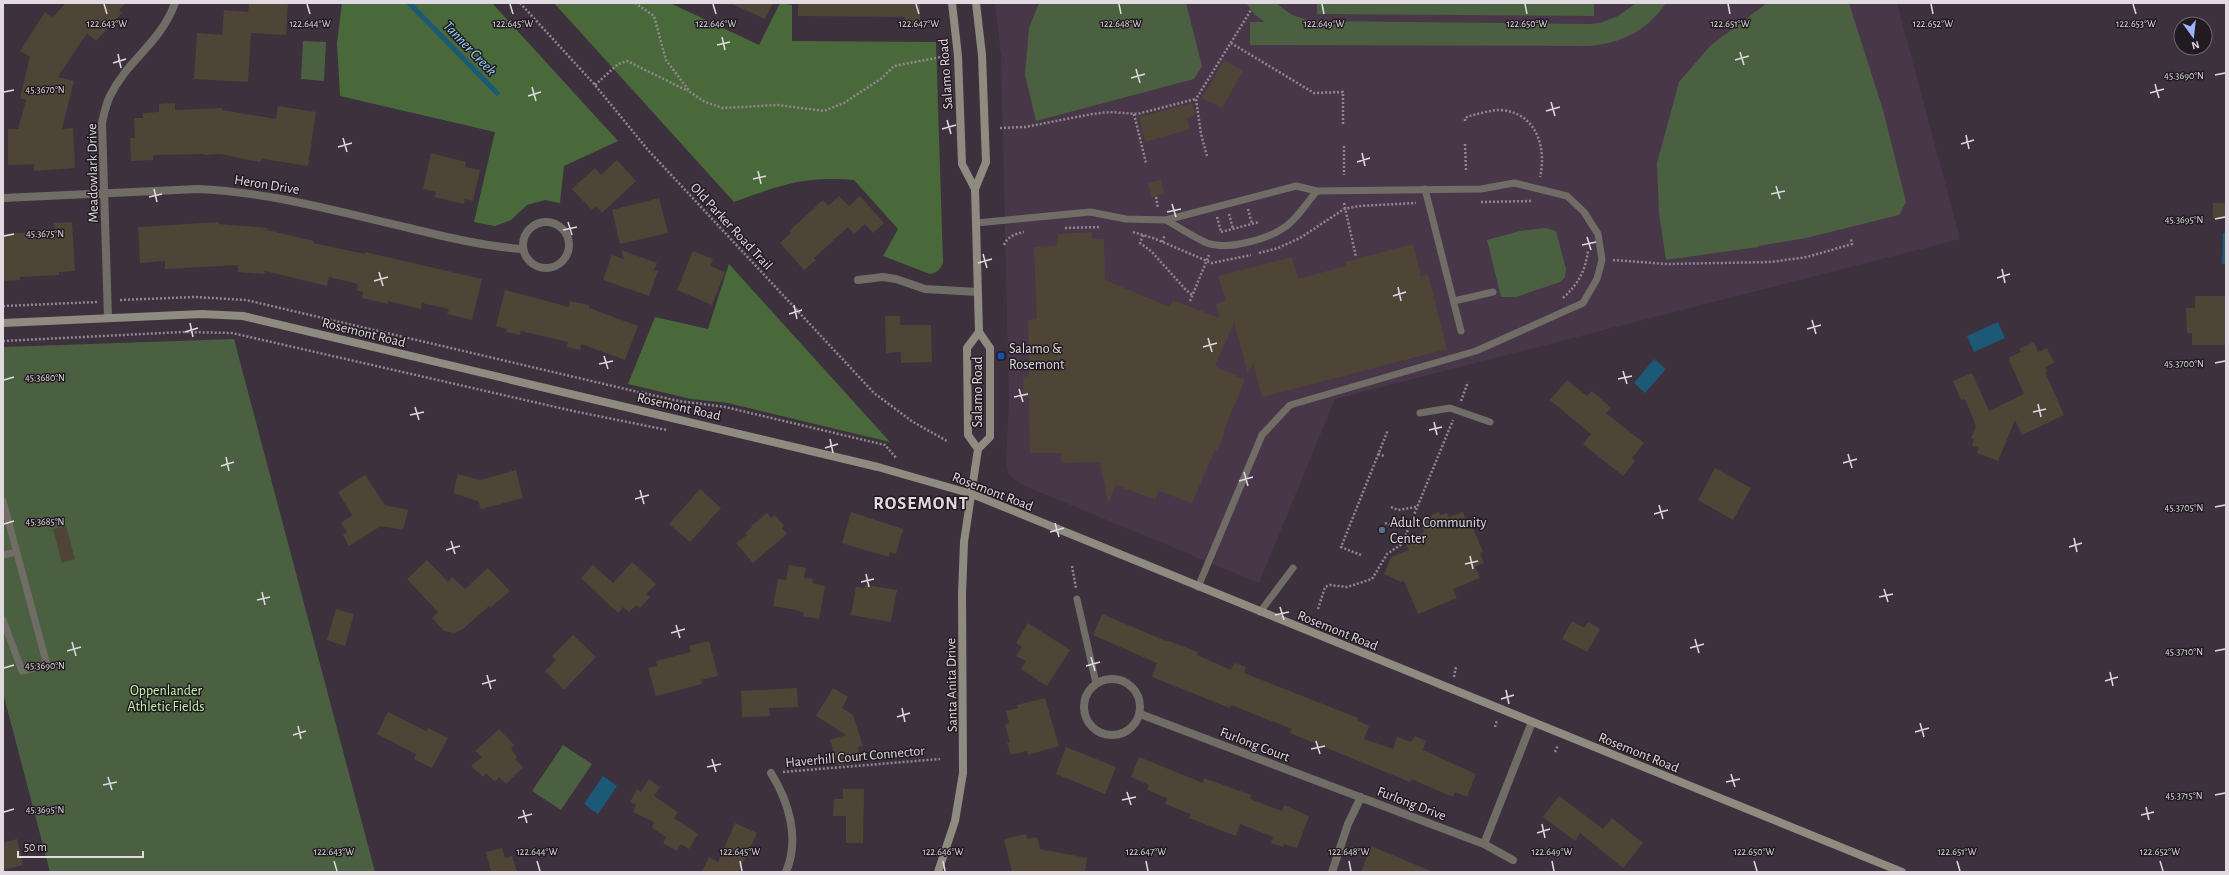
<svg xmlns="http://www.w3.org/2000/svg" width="2229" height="875" viewBox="0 0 2229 875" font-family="'Alegreya Sans',sans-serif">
<rect width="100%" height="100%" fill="#3d313d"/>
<path fill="#483748" d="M995,3h902l63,236 -625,160 -76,184 -239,-99 -12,-10 -2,-13 3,-59 -8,-346z"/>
<path fill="#4a6040" d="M1039,3h147l16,63 -8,13 -158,42 -11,-46 4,-47z
M1246,3h30l16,12 19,6 278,3 11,-1 18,-7 18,-13h30c-19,28 -44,40 -77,43l-339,-1v-23h15l-10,-7z
M1317,3h277v13l-277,-2z
M1767,3h82l34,107 23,92 -7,13 -93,23 -48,8v1l-92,13 -7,-47 -2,-50 22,-81 31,-36z
M303,41l23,1 -2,39 -23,-2z
M1546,228l10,3 10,38 -1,8 -5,5 -44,15h-15l-14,-57 33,-9z
M234,339l141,533h-325l-47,-179v-346z
M563,745l29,19 -31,46 -29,-19z"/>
<path fill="#4a693b" d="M342,3h150l126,138 -54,25 -4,37 -15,-3 -18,5 -16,15 -16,6 -21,-4 21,-90 -155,-36 -3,-53z
M554,3h116l89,42 21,-42 12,2v36l144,1 7,220c-2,7 -6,11 -13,12l-47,-18 15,-27 -44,-49c-50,-4 -74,5 -120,22z
M729,264l161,178 -162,-39 -37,-4 -63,-15 27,-67 53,12z"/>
<path fill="#1c5976" d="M2223,233h3v31h-4z
M1998,322l7,16 -31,14 -7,-16z
M1654,359l12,10 -21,24 -11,-10z
M603,776l14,10 -19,28 -14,-10z"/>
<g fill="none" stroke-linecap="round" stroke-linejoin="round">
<path stroke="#1c5976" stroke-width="5" d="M409,3l88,90"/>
</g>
<path fill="#4f4537" d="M66,3h60l-7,7 3,3 -26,28 -9,-8 -29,44 16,4 -12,48 11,-1 2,40 -41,3v-7l-26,1v-36h10l8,-29 -6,-2 10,-41 -10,-6 25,-39 8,5z
M249,3h39l-2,32 -35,-2 -3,49 -54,-3 3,-46 25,2 2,-25 24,2z
M730,3h43l-8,16z
M798,3h122v21h-15v-7l-107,-1z
M1224,60l19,11 -21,37 -20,-10z
M175,103v7l47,-2v2l54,9 2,-13 38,6 -8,54 -45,-7 -4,3 -39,-8 -15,1v-1l-52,1v5l-22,1 -1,-23h5l-1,-20h9v-5l16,-1v-8z
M1192,103l3,12 -8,3 3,11 -45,13 -6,-25z
M431,153l35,9 -1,5 15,3 -7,31 -8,-2 -1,5 -29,-7 1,-5 -13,-3z
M617,160l19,21 -34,32 -6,-7 -4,4 -20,-21 23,-21 6,7z
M1161,180l3,14 -12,3 -4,-14z
M839,196l10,10 11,-10 24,27 -11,10 -8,-9 -11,10 -6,-7 -34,31 2,2 -12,10 -24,-27 11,-10 -2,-2 34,-31 5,6z
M659,198l9,35 -48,11 -8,-34z
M2213,203h13v15h-13z
M72,222l3,49 -16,1v3l-39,2v3l-17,1v-47l52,-3 -1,-8z
M219,222v2l49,4 -1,2 47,11 -1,2 52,11v-2l117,27 -10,41 -25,-6 2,-5 -27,-6 -1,6 -33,-8v3l-26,-6 1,-6 -7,-2 2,-6 -29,-7 -2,9 -62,-15 -1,3 -26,-2v-7l-73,4v-8l-25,2 -2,-36z
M1092,232v7h12l1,41 65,27 3,-7 46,18 -3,-14 10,-4 -8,-24 74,-19 6,22 48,-13 -1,-4 68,-18 8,32 7,-1 19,74 -185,48 -9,-34 -5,10 -14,-50 -19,43 30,14 -22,52 2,1 -8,17h-2l-23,53 -33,-12 -4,9 -39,-15 -8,18 -8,-41 -38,1 -1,-10h-31l-1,-56 -6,-1v-19l6,-1 -1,-56 9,-1 -3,-72 23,-1 1,-12z
M621,250l36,13 -3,7 4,1 -9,25 -46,-16 9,-25 12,4z
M693,251l20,8 -3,7 15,6 -13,33 -35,-15z
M505,290l64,17 1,-6 19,4v3l49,18 -13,34 -44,-16 -1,6 -13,-3 1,-5 -47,-11 -1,4 -14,-3 1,-3 -11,-3z
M2195,296h30v49h-33v-12h-5l-1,-25h9z
M885,316h15v9h31l1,37 -31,1v-11l-15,1z
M2034,342l4,10 9,-4 7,15 -9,4 2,4 -2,1 19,43 -42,20 -7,-15 -17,41 -21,-8 2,-5 -7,-3 2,-6 -3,-1 5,-12 -11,-27 -4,1 -8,-19 19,-8 17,38 35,-17 -15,-34 1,-3 11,-5 -2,-3z
M1567,380l20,16 5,-5 19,17 -5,5 38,30 -12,15 3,3 -12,15 -40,-32 8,-10 -41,-34z
M1715,468l36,20 -18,32 -35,-20z
M516,470l7,28 -42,11 -3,-8 -25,-8 5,-19 22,6z
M365,475l20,30 23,5 -5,20 -22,-4 -32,20 -6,-11 4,-3 -6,-9 11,-8 -14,-23z
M700,489l21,19 -31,34 -21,-18z
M851,512l52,17 -7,25 -6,-2 -1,5 -47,-14z
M1439,512l1,3 7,-2 2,4 14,-5 4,11 3,-2 13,31 -3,1 4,10 -9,4 5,11 -27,11 4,9 -39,16 -14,-33 -3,1 -17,-8 7,-17 18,-7 -5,-10 20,-8 -3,-9 7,-3 -1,-3z
M767,513l4,5 4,-3 9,11 -2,2 5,6 -34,29 -17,-20 11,-8 -2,-2 7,-6 -1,-1z
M66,526l9,33 -13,4 -9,-34z
M427,560l21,22 4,-5 13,12 23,-21 22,23 -20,17 -1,-2 -26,23 -9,4 -10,-2 -12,-13 6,-6 -31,-33z
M632,562l24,22 -10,10 4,3 -10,11 -4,-3 -7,7 -6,-5 -5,6 -37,-35 12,-13 20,18z
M789,565l17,3 -2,10 9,1 -1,4 13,3 -6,33 -16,-3 1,-3 -8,-3 -23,-4 5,-27 8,1z
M865,585l32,5 -6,32 -40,-7 5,-28 8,1z
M336,609l18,5 -9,32 -18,-6z
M1102,614l64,27v-1l32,12 -1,3 34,15 3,-7 12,4 -2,6 114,45 -1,2 12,6 -5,13 29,10 4,-12 14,5 4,-6 11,5 -3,9 53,24 -9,23 -12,-5 -2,5 -42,-18 -1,3 -120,-49 2,-4 -61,-24 -1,3 -78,-31 5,-14 -64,-28z
M1572,621l12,7 4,-6 12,7 -13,23 -25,-13z
M1028,623l42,27 -23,36 -26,-17 5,-8 -10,-5 6,-9 -6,-4z
M573,635l23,22 -32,33 -19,-19 11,-11 -4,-4z
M709,641l9,35 -17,4 1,4 -46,12 -8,-28 9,-2 -1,-5 35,-9 -2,-6z
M797,688l1,19 -29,1 1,8 -28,1 -1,-26z
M833,688l15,9 -6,11 11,7 10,31 -5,1 2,11 -21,8 -9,-26 16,-5 -30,-19z
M1045,698l14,48 -31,9 -1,-4 -16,4 -4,-12 3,-1 -5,-17 4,-2 -3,-12 12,-3 -1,-3z
M388,712l38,19 2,-3 20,10 -16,30 -18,-9 2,-5 -39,-20z
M499,729l15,16 -3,4 6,8 -2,2 8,8 -17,17 -7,-7 -4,5 -9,-9 -3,4 -12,-11 11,-9 -7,-6z
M1066,747l50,20 -11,27 -49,-20z
M1139,757l64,26 1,-5 47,17 -1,4 32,12 2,-6 25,11 -12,32 -13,-4 -1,3 -12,-4 2,-6 -33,-13 -4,12 -47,-18 2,-4 -26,-10 2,-6 -20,-8 2,-5 -18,-8z
M649,779l11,8 -6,9 24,16 -4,6 24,16 -9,15 -8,-5 -4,7 -14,-8 3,-6 -14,-9 2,-6 -21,-10 3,-7 -6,-3 7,-13 4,3z
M843,789h21l-1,54h-17v-27h-13l1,-17h9z
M1559,796l44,33 9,-11 31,25 -20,25 -43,-35 -5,8 -32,-24z
M735,823l22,10 -18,38 2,1h-39l7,-15 9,5z
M1026,834l1,5 10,-2 3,12 47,9 -2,14h-73l-8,-33z
M17,839l6,26 -20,5v-27z
M1371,846l62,26h-72z
M502,848l3,10 7,-2 5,16h-26l-5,-20z"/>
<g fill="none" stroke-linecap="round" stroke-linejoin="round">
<path stroke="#908790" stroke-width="2.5" stroke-dasharray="2 2" stroke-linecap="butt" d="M520,3l75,82 53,65 226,243 39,29 34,19
M635,3l19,13 12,44 24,32 15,10 18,6 55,-3 46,6 20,-8 38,-25 12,-12 52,-10
M1231,43l83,50 29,-1v32
M595,85l23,-21 9,-3 61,30
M1134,114l12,49
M1465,121v-3l4,-2c10,-2 21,-6 31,-6 36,2 47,37 40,67
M1000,128l25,-1 67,-13 18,-2 27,2 59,-15
M1465,144l1,26
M1344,146v29
M1207,156l-6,-22 -5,-35 55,-89
M1156,197l2,11
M1481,202l51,-1
M1344,203l12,54
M1248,209l4,15
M1229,214l4,15
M1217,217l4,15
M1065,228l35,-1
M1133,232l20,6 59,25 39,-8
M1221,232l38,-10
M1143,235l-3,8 12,9 33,37 7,6
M1162,242l3,-7
M1004,245c4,-9 11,-11 20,-13
M1259,253l19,-5 22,-10 44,-29 15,-3 57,-3
M1613,260l54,4 104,-2 36,-5 45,-13 -1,-5
M1563,298c15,-14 22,-26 25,-47
M120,300l75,-3 51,3 388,91 45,10 46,6 160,38 12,14
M1190,301l19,-46
M3,306l94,-4
M3,341l180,-9 49,1 341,78 94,19
M1461,401l7,-19
M1378,454l6,2
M1391,507l7,3 18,-3
M1385,523l6,2 19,-2
M1361,555l-20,-8 47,-117
M1072,566l4,22
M1318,609l7,-22 5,-2 17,2 25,-8 15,-25 15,-10 51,-124
M1454,677l2,-10
M1495,727l2,-7
M1555,752l3,-7
M783,772l157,-13"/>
<path stroke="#706d66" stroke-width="7" d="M1425,189l36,142
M1166,220c14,8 27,17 41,23 21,8 68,-5 84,-21 10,-9 17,-21 26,-31
M976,223l114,-11 36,7 40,1 130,-34 21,5 164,-2 33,-6 53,13 17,16 14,22 4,26 -5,19 -14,24 -107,48 -186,54 -28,30 -64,152
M1454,301l39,-9
M1420,413l30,-5 40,14
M3,501l44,164 -25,6 -19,-51
M3,555l13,-3
M1077,599l19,84
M1260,612l33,-44"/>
<path stroke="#706d66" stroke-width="8" d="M3,198l195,-9c72,3 141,23 211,39 37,9 74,18 113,21
M523 245a23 23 0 1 1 46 0a23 23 0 1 1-46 0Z
M858,280l25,-3 13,2 29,10 53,3
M108,318l-6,-195c2,-9 4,-19 8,-27 18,-37 50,-52 65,-93
M1084 707a28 28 0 1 1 56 0a28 28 0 1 1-56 0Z
M1140,714l344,130 29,16
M771,773c18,29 29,66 15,99
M1484,844l48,-122
M1332,872l16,-48 13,-27"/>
<path stroke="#908b80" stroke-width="8" d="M952,3l6,53 4,108 13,25
M3,323l199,-9 41,2 635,151 94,27 930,378
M978,449l-10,-14 -1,-87 12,-16
M938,872l17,-51 8,-48 -1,-179 2,-52 14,-93 12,-12v-89l-11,-16 -3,-109 -1,-34 11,-27 -4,-107 -6,-52"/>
</g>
<path fill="none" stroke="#e1dae1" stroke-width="1.5" d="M104,4l3,10M307,4l3,10M510,4l3,10M713,4l3,10M916,4l3,10M1119,4l2,10M1322,4l2,10M1525,4l2,10M1728,4l2,10M1931,4l2,10M2133,4l3,10M722,37l3,13M717,45l13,-3M1740,52l4,13M118,54l3,14M1735,60l14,-4M113,63l13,-4M1136,69l4,14M2215,75l10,-2M1131,78l14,-4M2155,84l4,14M532,87l4,14M4,92l10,-2M2150,93l14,-4M528,96l13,-4M1551,102l4,14M1546,111l14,-4M947,120l4,14M942,129l14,-4M1966,135l3,14M343,138l4,14M1961,144l13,-4M338,147l14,-4M1362,153l3,13M1357,162l13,-4M758,171l3,13M753,179l13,-3M1776,186l4,13M154,189l3,13M1771,194l14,-3M149,197l13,-3M1172,204l4,13M1167,212l14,-3M2215,219l10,-2M568,222l4,13M563,230l14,-3M4,236l10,-2M1587,237l4,13M1582,245l14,-3M983,254l4,14M978,263l14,-4M2002,269l3,14M379,272l4,14M1997,278l13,-4M374,281l14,-4M1398,287l3,14M1393,296l13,-4M794,305l3,14M789,314l13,-4M1812,320l4,14M190,323l3,14M1807,329l14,-4M185,332l13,-4M1208,338l4,14M1203,347l14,-4M604,356l4,13M2215,363l10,-2M599,364l14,-3M1623,371l4,13M1618,379l14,-3M4,380l10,-3M1019,389l4,13M1014,397l14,-3M2038,404l3,13M415,407l4,13M2033,412l13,-3M410,415l14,-3M1434,422l3,13M1429,430l13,-3M830,439l3,14M825,448l13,-4M1848,454l4,14M226,457l3,14M1843,463l14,-4M221,466l13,-4M1244,472l4,14M1239,481l14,-4M640,490l4,14M635,499l14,-4M1659,505l4,14M2215,507l10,-2M1654,514l14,-4M1055,523l4,14M4,524l10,-3M1050,532l14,-4M2074,538l3,14M451,541l4,13M2069,547l13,-4M446,550l14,-4M1470,556l3,13M1465,564l13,-3M866,574l3,13M861,582l13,-3M1884,589l4,13M262,592l3,13M1879,597l14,-3M257,600l13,-3M1280,607l4,13M1275,615l14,-3M676,625l4,13M671,633l14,-4M1695,639l4,14M72,642l4,14M1690,648l14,-4M67,651l14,-4M2215,651l10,-2M1091,657l4,14M1086,666l14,-4M4,668l10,-3M2110,672l3,14M487,675l4,14M2105,681l13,-4M482,684l14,-4M1506,690l3,14M1501,699l13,-4M902,708l3,14M897,717l13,-4M1920,723l4,14M298,726l3,13M1915,732l14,-4M293,735l13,-4M1316,741l4,13M1311,749l14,-3M712,759l4,13M707,767l14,-3M1731,774l4,13M108,777l4,13M1726,782l14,-3M103,785l14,-3M1127,792l4,13M2215,795l10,-2M1122,800l14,-3M2146,807l3,13M523,810l4,13M4,812l10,-3M2141,815l13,-3M518,818l14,-4M1542,824l3,14M1537,833l13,-4M334,861l3,10M537,861l3,10M740,861l2,10M943,861l2,10M1146,861l2,10M1349,861l2,10M1552,861l2,10M1754,861l3,10M1957,861l3,10M2160,861l3,10"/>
<rect fill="#1a4fb4" stroke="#211b21" stroke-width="1.5" x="997" y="352" width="8" height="8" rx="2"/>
<circle fill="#5c6f8a" stroke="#211b21" stroke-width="1.5" cx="1382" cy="530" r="4"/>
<g text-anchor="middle" stroke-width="3" stroke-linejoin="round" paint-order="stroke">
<g font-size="14" fill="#e1dae1" stroke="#211b21">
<text transform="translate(945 74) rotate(-94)" y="5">Salamo Road</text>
<text transform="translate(92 173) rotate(-91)" y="5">Meadowlark Drive</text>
<text transform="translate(267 184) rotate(9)" y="5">Heron Drive</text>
<text transform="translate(732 226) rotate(47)" y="5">Old Parker Road Trail</text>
<text transform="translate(364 332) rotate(14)" y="5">Rosemont Road</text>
<text transform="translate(977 392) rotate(-90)" y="5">Salamo Road</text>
<text transform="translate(679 406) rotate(13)" y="5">Rosemont Road</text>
<text transform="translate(993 491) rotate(21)" y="5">Rosemont Road</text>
<text transform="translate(1338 630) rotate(22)" y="5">Rosemont Road</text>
<text transform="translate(951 685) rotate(-91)" y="5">Santa Anita Drive</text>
<text transform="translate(1255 744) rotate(21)" y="5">Furlong Court</text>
<text transform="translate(1639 752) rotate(22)" y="5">Rosemont Road</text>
<text transform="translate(855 756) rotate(-5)" y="5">Haverhill Court Connector</text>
<text transform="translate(1412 803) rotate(21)" y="5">Furlong Drive</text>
</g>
<g font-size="14" fill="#e1dae1" stroke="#211b21" text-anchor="start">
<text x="1009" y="353">Salamo &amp;<tspan x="1009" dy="16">Rosemont</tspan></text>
<text x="1390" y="527">Adult Community<tspan x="1390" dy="16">Center</tspan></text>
</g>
<g font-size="14" fill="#c4f5ad" stroke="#211b21">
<text x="166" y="695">Oppenlander<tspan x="166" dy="16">Athletic Fields</tspan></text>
</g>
<g font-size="15" font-style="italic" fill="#91d5fb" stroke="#211b21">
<text transform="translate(470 48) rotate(46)" y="5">Tanner Creek</text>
</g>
<g font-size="18" font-weight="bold" letter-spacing="1" fill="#e1dae1" stroke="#211b21">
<text x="921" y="509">ROSEMONT</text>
</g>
</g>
<g font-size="10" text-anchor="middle" fill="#e1dae1" stroke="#211b21" stroke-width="3" stroke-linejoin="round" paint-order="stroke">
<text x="107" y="27">122.643°W</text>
<text x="310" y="27">122.644°W</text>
<text x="513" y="27">122.645°W</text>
<text x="716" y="27">122.646°W</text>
<text x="919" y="27">122.647°W</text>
<text x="1121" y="27">122.648°W</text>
<text x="1324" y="27">122.649°W</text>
<text x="1527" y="27">122.650°W</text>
<text x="1730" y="27">122.651°W</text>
<text x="1933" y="27">122.652°W</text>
<text x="2136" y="27">122.653°W</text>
<text x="2184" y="79">45.3690°N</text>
<text x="45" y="93">45.3670°N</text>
<text x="2184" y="223">45.3695°N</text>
<text x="45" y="237">45.3675°N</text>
<text x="2184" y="367">45.3700°N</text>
<text x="45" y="381">45.3680°N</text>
<text x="2184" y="511">45.3705°N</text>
<text x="45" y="525">45.3685°N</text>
<text x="2184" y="655">45.3710°N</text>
<text x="45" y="669">45.3690°N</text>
<text x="2184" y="799">45.3715°N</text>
<text x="45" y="813">45.3695°N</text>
<text x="334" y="855">122.643°W</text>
<text x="537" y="855">122.644°W</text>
<text x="740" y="855">122.645°W</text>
<text x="943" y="855">122.646°W</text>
<text x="1146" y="855">122.647°W</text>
<text x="1349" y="855">122.648°W</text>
<text x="1552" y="855">122.649°W</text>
<text x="1754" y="855">122.650°W</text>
<text x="1957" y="855">122.651°W</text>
<text x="2160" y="855">122.652°W</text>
</g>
<rect width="2229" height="875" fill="none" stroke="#e1dae1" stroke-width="8"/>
<g transform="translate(2193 36) rotate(165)"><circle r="19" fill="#211b21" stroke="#6e676e"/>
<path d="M0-3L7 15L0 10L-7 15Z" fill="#9eb3fd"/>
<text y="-6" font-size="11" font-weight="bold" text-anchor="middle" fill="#e1dae1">N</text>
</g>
<path d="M18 851v6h125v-6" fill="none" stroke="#e1dae1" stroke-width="2"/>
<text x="24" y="851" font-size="12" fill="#e1dae1" stroke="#211b21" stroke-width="3" paint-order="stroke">50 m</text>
</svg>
